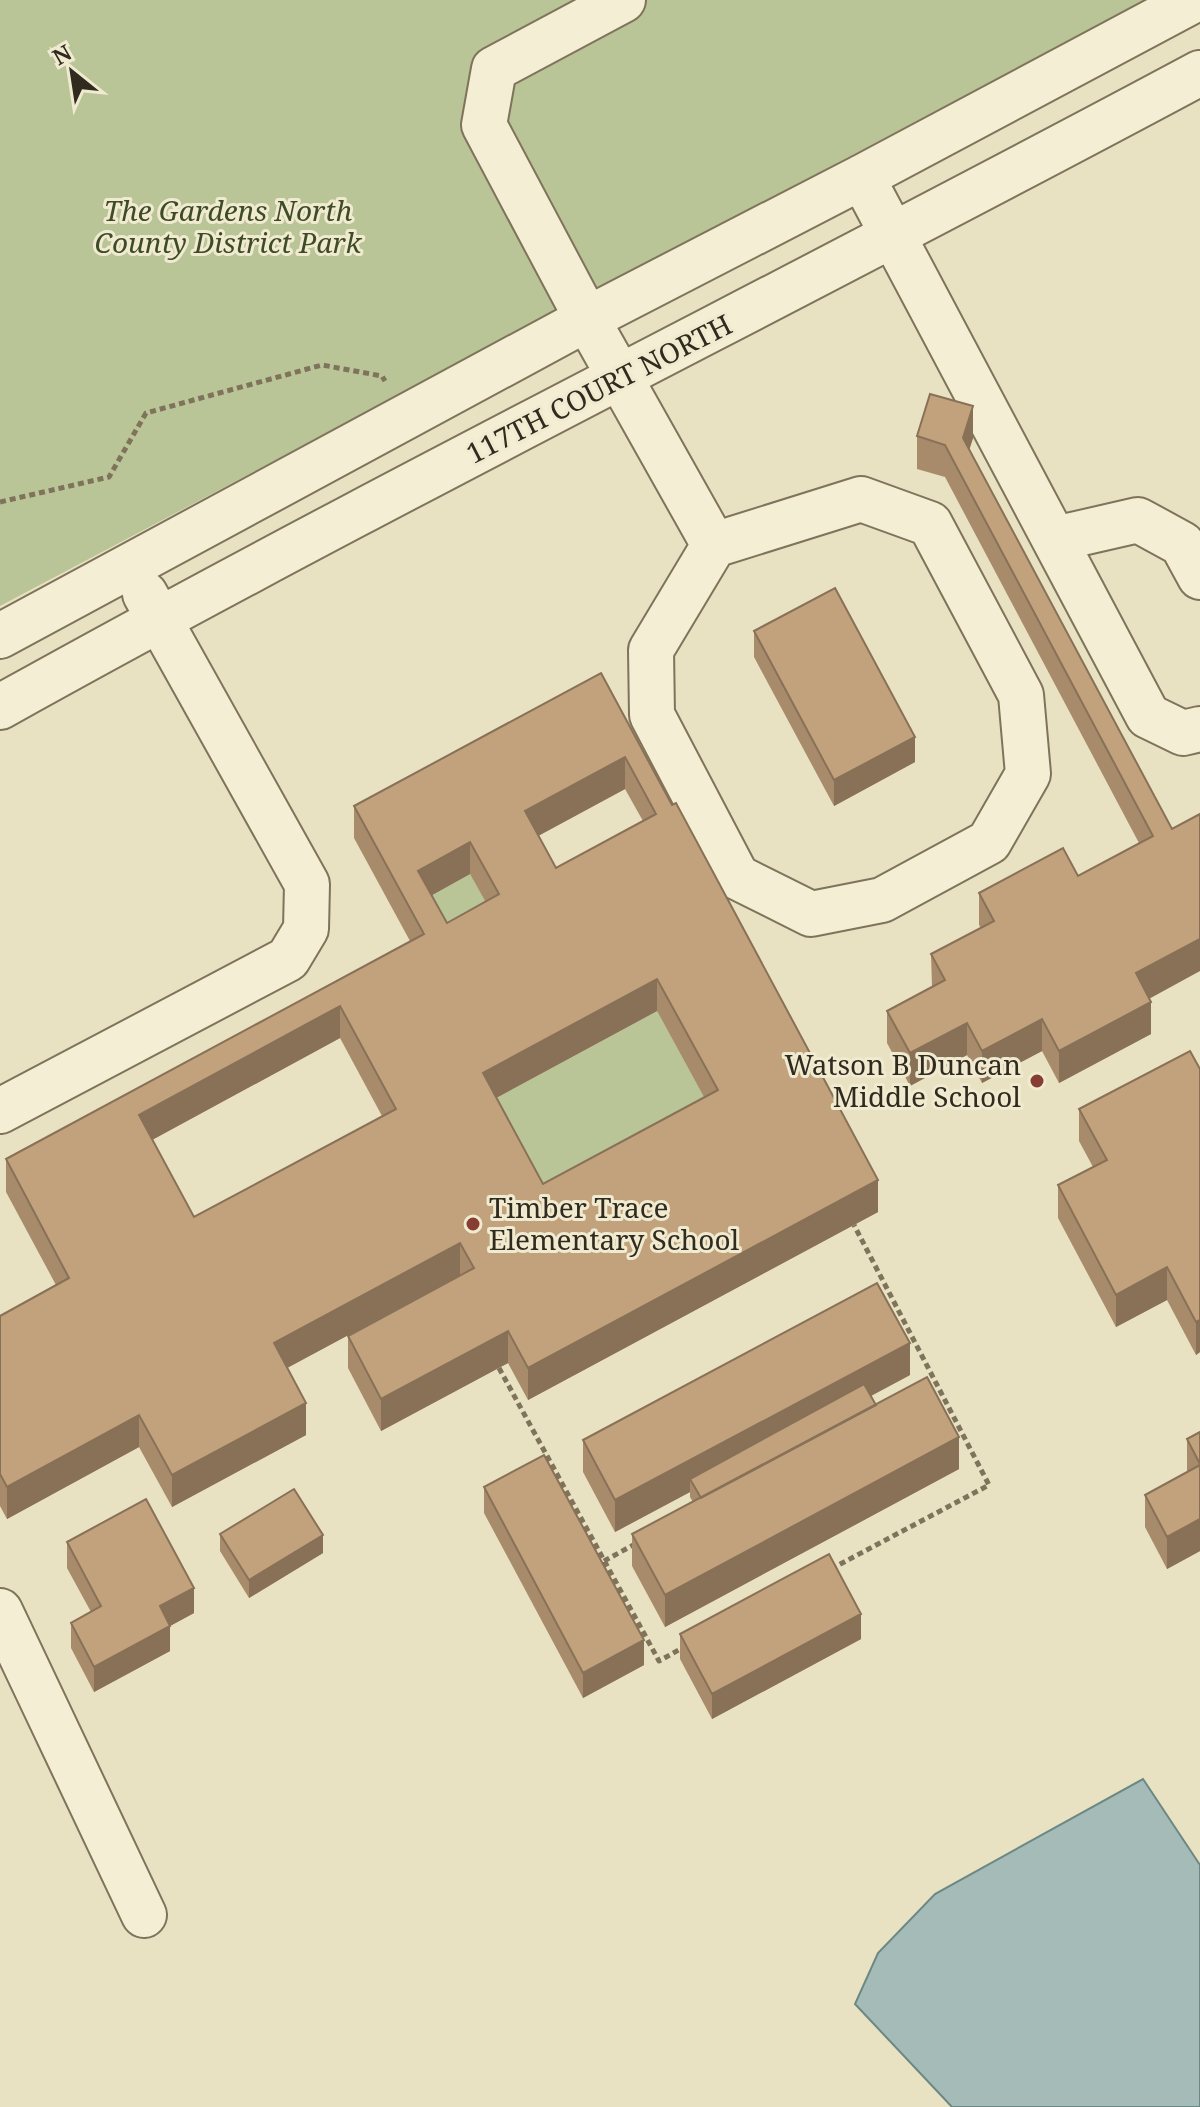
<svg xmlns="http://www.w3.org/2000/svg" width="1200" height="2107" viewBox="0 0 1200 2107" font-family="'Noto Serif',serif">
<rect width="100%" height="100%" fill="#e8e1c2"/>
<path fill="#b9c497" d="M0,0h1145l-1145,606z
M470,874l29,52 -52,29 -29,-52z
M657,1011l61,111 -175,95 -60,-112z"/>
<path fill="#a4bbb7" stroke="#6c8884" stroke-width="2" d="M1143,1779l57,86v242h-248l-97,-103 23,-51 57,-59z"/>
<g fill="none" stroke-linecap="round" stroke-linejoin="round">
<g stroke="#7f735b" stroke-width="48">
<path id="minor" d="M623,0l-129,69 -10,56 103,194 127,226
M862,177l286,539 35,17 17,-4
M861,499l69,25 91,171 7,79 -39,68 -107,58 -71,14 -74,-37 -85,-162 -1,-65 63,-105z
M1055,539l83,-19 44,24 18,33
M0,636l587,-317 275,-142 332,-177
M0,707c395,-220 801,-420 1200,-634
M0,1111l288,-152 18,-30 1,-45 -162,-290
M0,1611l144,304"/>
</g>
<path stroke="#7f735b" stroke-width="5" stroke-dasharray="6 4" stroke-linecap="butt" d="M0,502l109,-25 37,-64 176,-48 60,11 3,5
M499,1368l160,293 25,-14
M604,1561l33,-18
M831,1569l158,-84 -135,-260"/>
<use href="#minor" stroke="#f4eed4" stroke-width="44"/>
</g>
<path fill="#a78b6b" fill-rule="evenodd" d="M917,436l56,2 -4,12 203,379 -23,169 2,36 -92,49 -17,-32 -60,32 -15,-28 -57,31 -23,-43v-32l45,-24 -1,-33 50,-26 -2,-3v-32l99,-17 61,-33 -194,-366 -28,-8z
M754,631l161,131 -81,44 -80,-149z
M601,673l277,539 -350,188 -20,-37 -127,68 -33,-63v-32l112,-61 -173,93 19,67 -134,72 -33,-60 -132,72 -7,-13v-190l56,-31 -50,-93v-33l404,-218 -56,-103v-32zM625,789l18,32 -87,47 -18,-32zM470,874l15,27 -38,22 -15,-28zM657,1011l47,86 -161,87 -47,-86zM340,1038l42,78 -188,101 -42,-77z
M1200,1069v283l-4,3 -29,-55 -51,27 -58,-109v-33l35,-18 -14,-26v-32z
M910,1375l-39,21 5,9 83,64 -294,158 -33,-61v-32l61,-32 -3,-5v-5l-75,40 -32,-60v-32z
M1200,1432v119l-33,18 -22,-42v-32l42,-23v-33z
M484,1487l160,178 -61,33 -99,-185z
M220,1534l103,19 -74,45 -29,-47z
M67,1542l127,71 -24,13v25l-76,41 -23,-44v-25l20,-11 -24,-44z
M680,1634l181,5 -149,80 -32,-60z"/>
<path fill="#887157" d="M973,406v32l-10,32v-32z
M915,737v25l-81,44v-26z
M625,757v32l-100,54v-32z
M470,842v32l-52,29v-32z
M1200,939v32l-64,35v-33z
M657,979v32l-174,94v-32z
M1151,1002v32l-92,49v-32z
M340,1006v32l-201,109v-32z
M1042,1019v32l-60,32v-32z
M967,1023v32l-57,31v-33z
M878,1180v32l-350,188v-32z
M460,1243v32l-186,100v-32z
M1167,1267v33l-51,27v-32z
M1200,1320v32l-4,3v-33z
M508,1331v32l-127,68v-32z
M910,1343v32l-214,114 -6,-10v13l-75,40v-32z
M306,1403v32l-134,72v-32z
M139,1415v32l-132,72v-32z
M959,1437v32l-294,158v-32z
M1200,1519v32l-33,18v-32z
M323,1535v18l-74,45v-18z
M194,1588v25l-24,13v25l-76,41v-25l66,-61z
M861,1614v25l-149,80v-25z
M644,1640v25l-61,33v-25z"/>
<path fill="#c2a27c" stroke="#887157" stroke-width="2" fill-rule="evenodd" d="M930,394l43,12 -10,32 209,391 28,-15v125l-64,34 15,29 -92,49 -17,-32 -60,32 -15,-28 -57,30 -23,-42 58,-31 -14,-26 63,-33 -15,-28 84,-45 15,28 75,-40 -208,-391 -28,-9z
M835,588l80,149 -81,43 -80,-149z
M601,673l71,132 4,-2 202,377 -350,188 -20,-37 -127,68 -33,-63 126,-68 -14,-25 -186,100 32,60 -134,72 -33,-60 -132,72 -7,-13v-158l69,-38 -63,-119 418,-225 -70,-128zM625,757l31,57 -100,54 -31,-57zM470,842l29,52 -52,29 -29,-52zM657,979l61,111 -175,94 -60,-111zM340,1006l56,103 -202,108 -55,-102z
M1190,1051l10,18v251l-4,2 -29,-55 -51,28 -58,-110 49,-25 -28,-51z
M877,1283l33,60 -295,157 -32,-60z
M927,1377l32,60 -294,158 -33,-61z
M864,1384l12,21 -175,93 -11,-19z
M1200,1432v32l-13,-25z
M544,1455l100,185 -61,33 -99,-186z
M1200,1465v54l-33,18 -22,-42z
M294,1489l29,46 -74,45 -29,-46z
M146,1499l48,89 -34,18 10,20 -76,41 -23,-44 30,-17 -34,-64z
M829,1554l32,60 -149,80 -32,-60z"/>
<g fill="#873d32" stroke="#f0ebd0" stroke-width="3">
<circle cx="1037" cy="1081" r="8"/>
<circle cx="473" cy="1224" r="8"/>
</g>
<g text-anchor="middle" stroke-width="6" stroke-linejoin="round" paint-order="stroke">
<g font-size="28" font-style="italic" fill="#3d4b27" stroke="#f0ebd0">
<text x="228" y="221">The Gardens North<tspan x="228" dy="32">County District Park</tspan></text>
</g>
<g font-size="28" fill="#312a1e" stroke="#f0ebd0">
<text transform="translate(599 389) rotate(-27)" y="10">117TH COURT NORTH</text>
</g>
<g font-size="28" fill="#312a1e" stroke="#f0ebd0" text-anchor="end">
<text x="1021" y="1075">Watson B Duncan<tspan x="1021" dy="32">Middle School</tspan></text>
<text x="489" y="1218" text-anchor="start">Timber Trace<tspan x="489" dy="32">Elementary School</tspan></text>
</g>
</g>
<g transform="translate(72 72) rotate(330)" stroke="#f0ebd0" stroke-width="6" paint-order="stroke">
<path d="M0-6L14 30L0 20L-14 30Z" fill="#312a1e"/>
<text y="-12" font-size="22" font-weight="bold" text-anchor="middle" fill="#312a1e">N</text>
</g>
</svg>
